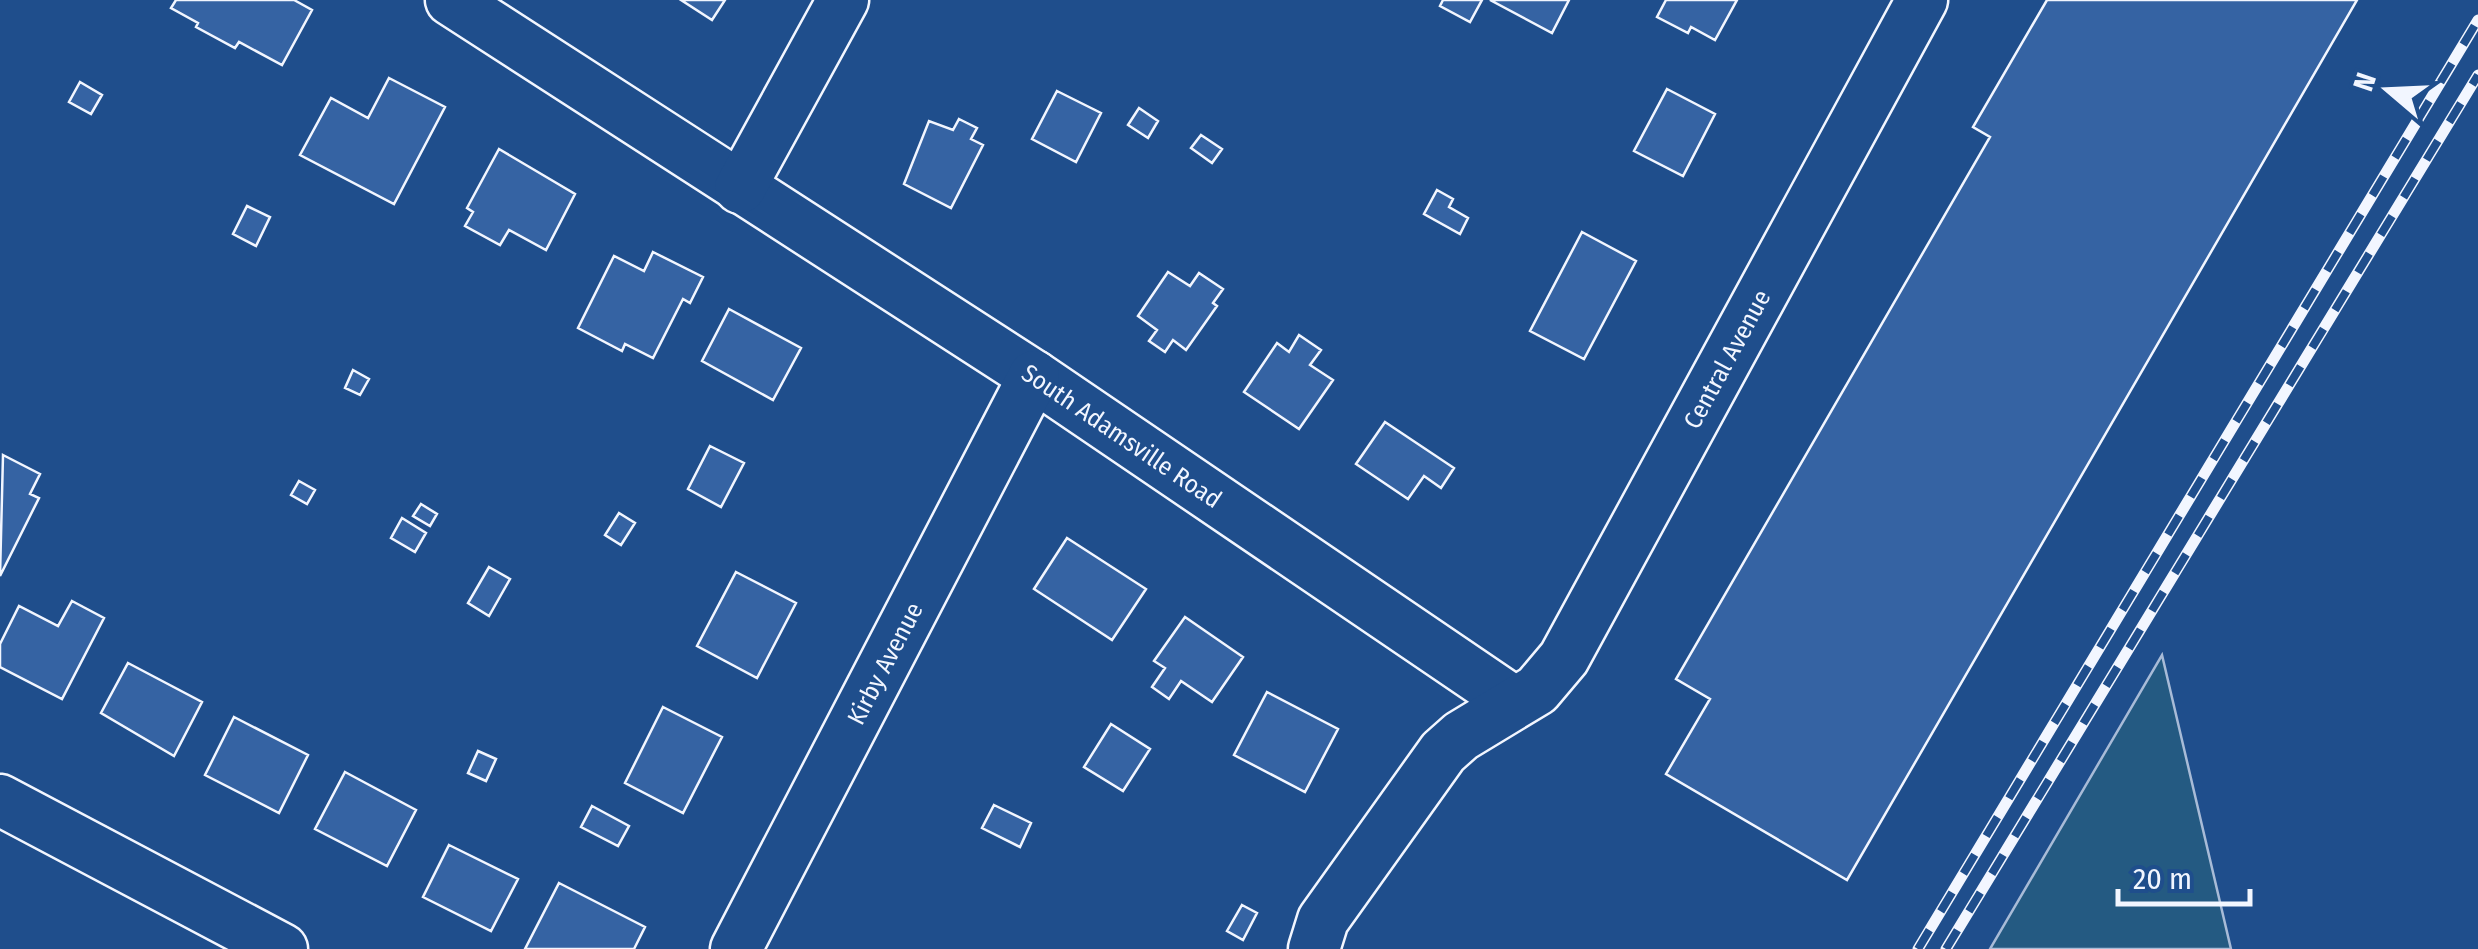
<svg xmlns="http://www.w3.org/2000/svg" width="2478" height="949" viewBox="0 0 2478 949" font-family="'Fira Sans Condensed',sans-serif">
<rect width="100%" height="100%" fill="#1f4e8c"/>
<path fill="#245a82" stroke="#a8bbd7" stroke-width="2.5" d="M2162,655l69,294h-241z"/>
<path fill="#3563a3" stroke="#f2f6ff" stroke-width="2.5" d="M176,0h118l18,10 -30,55 -43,-23 -4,6 -39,-21 2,-4 -27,-15z
M681,0h44l-13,20z
M1443,0h39l-12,22 -30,-16z
M1490,0h79l-17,33z
M1666,0h71l-22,40 -24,-13 -3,6 -31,-16z
M2047,0h310l-510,880 -181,-106 44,-75 -34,-20 314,-542 -17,-10z
M389,78l56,29 -51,97 -94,-49 31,-57 37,20z
M80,82l22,13 -11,19 -22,-12z
M1667,89l48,25 -32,62 -49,-25z
M1057,91l44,22 -25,49 -44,-23z
M1139,108l19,13 -10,17 -20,-13z
M959,119l18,9 -6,11 12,6 -32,63 -47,-24 25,-63 24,9z
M1201,135l21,14 -10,14 -21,-15z
M499,149l76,45 -29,56 -37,-20 -9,15 -35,-19 8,-14 -6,-4z
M1437,190l16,9 -4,8 19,11 -8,16 -36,-20z
M247,206l23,11 -14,29 -23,-12z
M1582,232l54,29 -52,98 -54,-28z
M653,252l50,25 -13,26 -7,-4 -30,59 -28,-14 -3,7 -44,-23 36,-72 30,15z
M1168,272l22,14 9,-13 24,16 -10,14 4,3 -31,44 -13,-10 -8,12 -16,-11 8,-11 -19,-14z
M729,309l72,39 -28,52 -71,-39z
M1299,335l22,15 -11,15 23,15 -34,49 -55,-37 33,-49 12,9z
M353,370l16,9 -9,16 -15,-7z
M1385,422l69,46 -13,20 -17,-12 -16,23 -52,-35z
M710,446l34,17 -23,44 -33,-18z
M3,455l37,19 -10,20 9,4 -39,78z
M299,481l16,9 -8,14 -16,-9z
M421,504l16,10 -7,12 -17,-10z
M619,513l16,10 -14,22 -16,-10z
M402,518l24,15 -11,19 -24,-14z
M1067,538l79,51 -34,51 -78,-51z
M489,567l21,12 -21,37 -21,-13z
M736,572l60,31 -39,75 -60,-32z
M72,601l32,17 -42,81 -62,-32v-23l19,-38 39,20z
M1185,617l58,40 -31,45 -31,-21 -12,18 -17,-12 13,-19 -11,-7z
M128,663l74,39 -28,54 -73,-43z
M1267,692l71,37 -33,63 -71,-37z
M663,707l59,30 -39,76 -58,-30z
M234,717l74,38 -29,58 -74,-38z
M1111,724l39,25 -27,42 -39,-24z
M478,751l18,8 -10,22 -18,-8z
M345,772l71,38 -29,56 -72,-37z
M994,805l37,18 -11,24 -38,-19z
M592,806l37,20 -11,20 -37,-19z
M449,845l69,34 -27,52 -68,-34z
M559,883l86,44 -11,22h-109z
M1242,905l15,8 -14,27 -16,-9z"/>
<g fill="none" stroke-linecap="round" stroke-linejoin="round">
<g stroke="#f2f6ff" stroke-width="55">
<g id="minor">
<path id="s1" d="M451,0l583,376 480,326"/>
<path d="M740,188l103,-188"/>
<path d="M0,800l282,149"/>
<path id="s2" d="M736,949l298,-573"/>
<path id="s3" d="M1314,949l9,-29 120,-168 18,-16 76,-46 27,-32 358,-658"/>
</g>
</g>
<use href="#minor" stroke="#1f4e8c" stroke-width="50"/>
<g stroke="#f2f6ff" stroke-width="11">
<path id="rail" d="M1918,949l560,-929
M1946,949l532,-874"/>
</g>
<use href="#rail" stroke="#1f4e8c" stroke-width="8" stroke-dasharray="22" stroke-linecap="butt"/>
</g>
<g text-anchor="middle" stroke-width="8" stroke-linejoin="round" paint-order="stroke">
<g font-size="25" fill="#f2f6ff" stroke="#1f4e8c">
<text dy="9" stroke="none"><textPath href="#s3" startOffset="732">Central Avenue</textPath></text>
<text dy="9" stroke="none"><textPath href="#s1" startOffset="800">South Adamsville Road</textPath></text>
<text dy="9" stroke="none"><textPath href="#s2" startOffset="322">Kirby Avenue</textPath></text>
</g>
</g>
<g transform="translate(2388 90) rotate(289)" stroke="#1f4e8c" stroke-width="8" paint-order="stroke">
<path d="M0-8L18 38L0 25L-18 38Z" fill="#f2f6ff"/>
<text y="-15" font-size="28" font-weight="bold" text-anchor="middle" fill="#f2f6ff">N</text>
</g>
<path d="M2118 889v15h132v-15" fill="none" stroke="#f2f6ff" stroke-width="5"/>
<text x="2133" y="889" font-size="30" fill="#f2f6ff" stroke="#1f4e8c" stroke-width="8" paint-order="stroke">20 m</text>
</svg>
